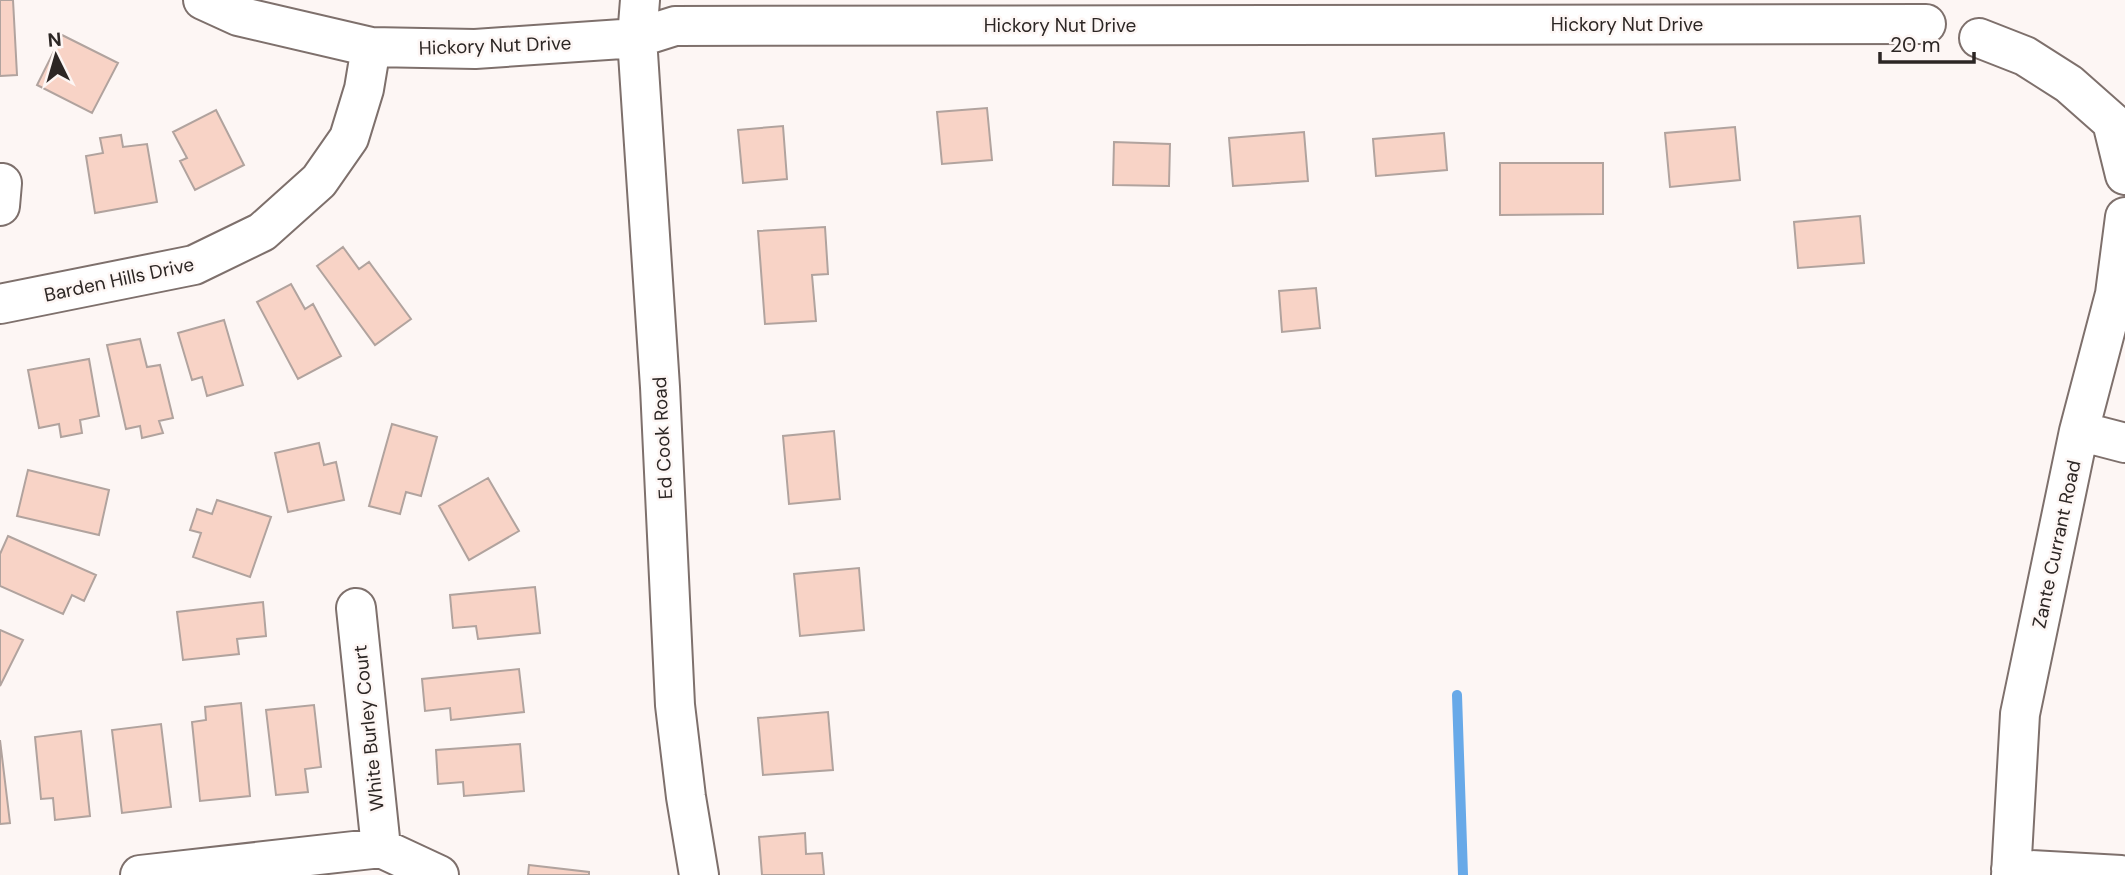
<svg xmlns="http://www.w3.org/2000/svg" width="2125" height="875" viewBox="0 0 2125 875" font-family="'DM Sans',sans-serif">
<rect width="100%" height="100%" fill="#fdf6f4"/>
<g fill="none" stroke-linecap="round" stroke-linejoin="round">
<path stroke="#68a9e8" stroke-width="10" d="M1457,695l6,180"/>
</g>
<path fill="#f8d3c6" stroke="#b1a39e" stroke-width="2" d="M0,0h13l4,75 -17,1z
M62,35l56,28 -26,50 -55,-28z
M987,108l5,52 -50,4 -5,-52z
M216,110l28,55 -49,25 -15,-29 7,-3 -14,-26z
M783,126l4,53 -44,4 -5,-53z
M1735,127l5,53 -70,7 -5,-54z
M1304,132l4,49 -75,5 -4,-48z
M1444,133l3,37 -71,6 -3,-37z
M121,135l2,12 24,-3 10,58 -62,11 -9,-57 17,-3 -3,-15z
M1114,142l56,2 -1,42 -56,-1z
M1500,163h103v51l-103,1z
M1860,216l4,47 -66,5 -4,-46z
M825,227l3,47 -16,1 4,46 -51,3 -7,-93z
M343,247l16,22 10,-7 42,57 -36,26 -58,-79z
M291,284l14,25 8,-5 28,52 -43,23 -41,-77z
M1316,288l4,40 -38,4 -3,-41z
M224,320l19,65 -36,11 -5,-19 -10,3 -14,-47z
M140,339l7,28 13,-2 13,53 -14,3 4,12 -21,5 -2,-12 -14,3 -19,-84z
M89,359l10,57 -19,4 2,13 -21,4 -2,-13 -20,4 -11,-58z
M392,424l45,13 -16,59 -15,-4 -6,22 -31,-8z
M834,431l6,68 -51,5 -6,-68z
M319,443l5,22 12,-3 8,38 -56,12 -13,-59z
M28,470l81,20 -10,45 -82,-19z
M488,478l31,53 -50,29 -30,-54z
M217,500l54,17 -21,60 -57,-20 8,-24 -11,-3 7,-21 15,5z
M8,536l88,39 -12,26 -12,-6 -9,19 -63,-28v-32z
M859,568l5,62 -64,6 -6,-62z
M535,587l5,46 -62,6 -2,-13 -23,2 -3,-33z
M263,602l3,34 -29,3 2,15 -56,6 -6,-48z
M0,630l23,10 -23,46z
M519,669l5,43 -73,8 -1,-12 -25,3 -3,-32z
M241,703l9,93 -50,5 -8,-79 14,-2 -1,-13z
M314,705l7,62 -16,2 3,23 -32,3 -10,-85z
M828,712l5,58 -70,5 -5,-57z
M161,724l10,83 -49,6 -10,-83z
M81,731l9,85 -35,4 -2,-22 -12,1 -6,-62z
M0,740l10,83 -10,1z
M520,744l4,47 -60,5 -1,-14 -25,2 -2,-34z
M805,833l1,21 16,-1 2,22h-62l-3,-38z
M529,865l60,7v3h-61z"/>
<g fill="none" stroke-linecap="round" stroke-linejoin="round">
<g stroke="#7e706c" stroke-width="42">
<path id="minor" d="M203,0l35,16 133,31 104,2 162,-11 38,-12 1251,-2
M640,0l-3,38 23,349 15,318 11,92 13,78
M1979,38l46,18 44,28 43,38 13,53
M0,206l2,-23
M0,304l194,-39 68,-33 57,-51 30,-43 15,-49 7,-42
M2079,431l46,12
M356,608l25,240
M2011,869l110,6
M140,875l241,-27 58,27
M2011,875l9,-161 59,-283 36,-137 10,-77"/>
</g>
<use href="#minor" stroke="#fff" stroke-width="38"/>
</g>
<g text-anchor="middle" stroke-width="5" stroke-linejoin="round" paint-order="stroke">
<g font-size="19" fill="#2c2624" stroke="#fdf6f4">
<text x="1627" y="31">Hickory Nut Drive</text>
<text x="1060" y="32">Hickory Nut Drive</text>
<text transform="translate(495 45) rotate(-2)" y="7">Hickory Nut Drive</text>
<text transform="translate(119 279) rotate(-12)" y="7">Barden Hills Drive</text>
<text transform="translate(662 438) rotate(-93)" y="7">Ed Cook Road</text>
<text transform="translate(2056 544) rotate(-78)" y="7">Zante Currant Road</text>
<text transform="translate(368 728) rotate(-96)" y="7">White Burley Court</text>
</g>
</g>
<g transform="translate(56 56) rotate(355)" stroke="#fdf6f4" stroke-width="5" paint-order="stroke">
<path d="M0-5L12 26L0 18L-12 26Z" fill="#2c2624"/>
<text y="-10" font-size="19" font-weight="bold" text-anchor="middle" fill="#2c2624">N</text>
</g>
<path d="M1880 52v10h94v-10" fill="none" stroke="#2c2624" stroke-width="3.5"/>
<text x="1890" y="52" font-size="21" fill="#2c2624" stroke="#fdf6f4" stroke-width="5" paint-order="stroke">20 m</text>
</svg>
